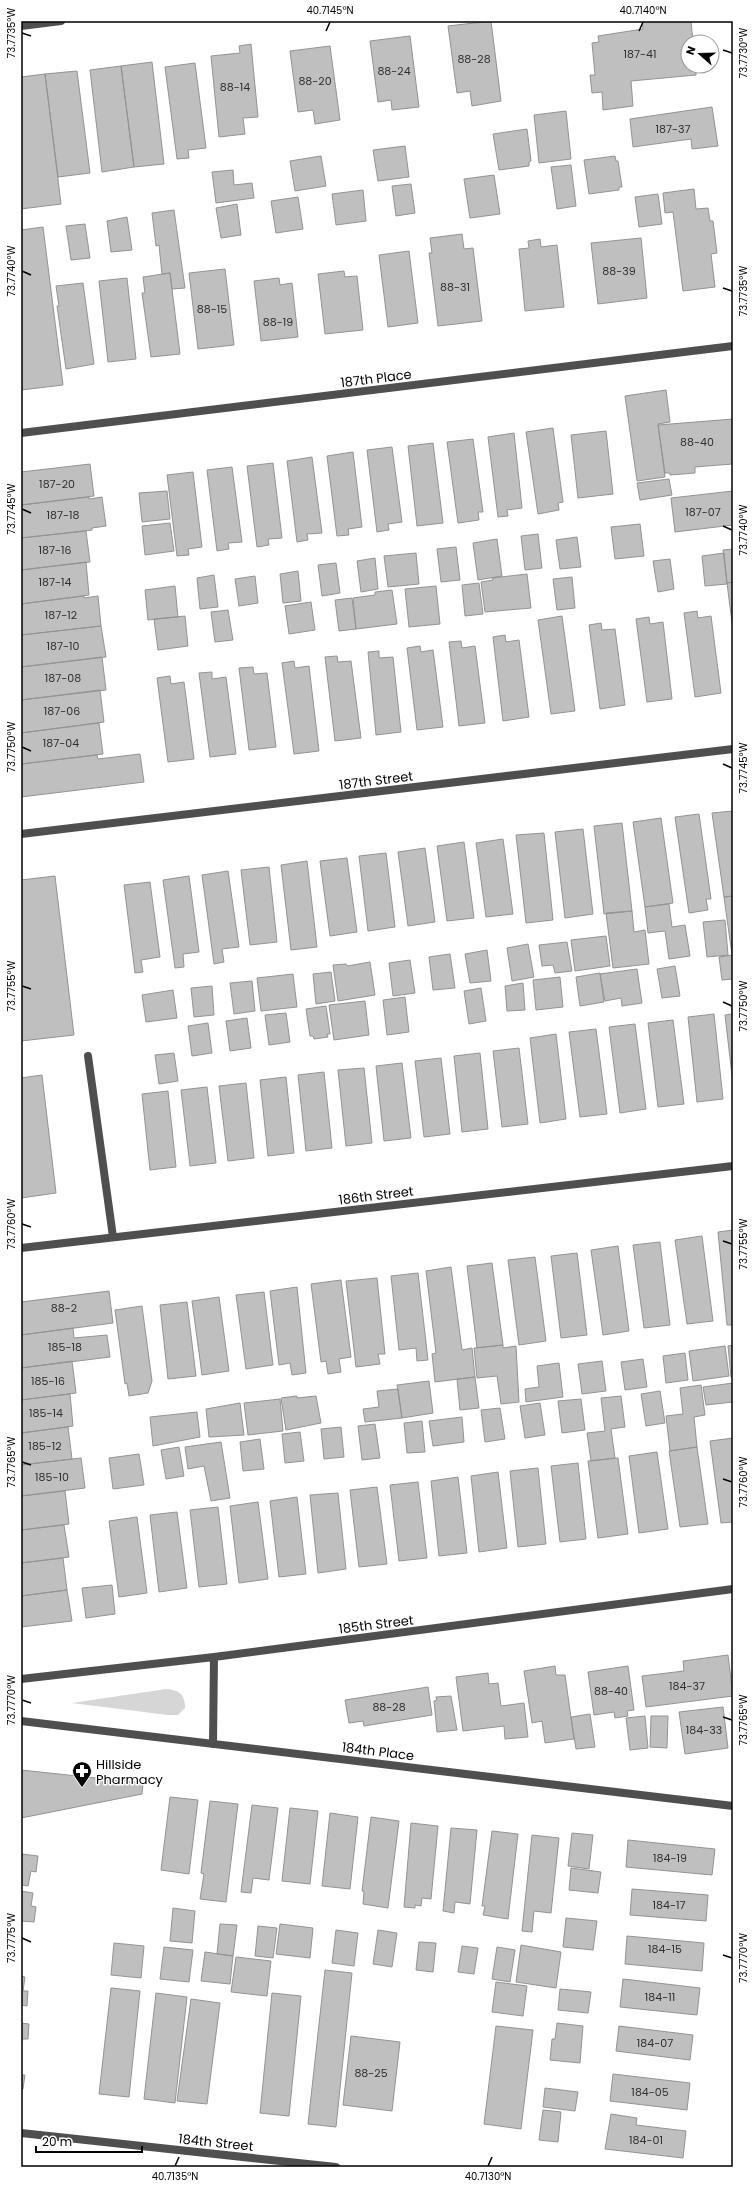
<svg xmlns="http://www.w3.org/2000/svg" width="754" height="2188" viewBox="0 0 754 2188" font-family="Poppins,sans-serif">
<rect width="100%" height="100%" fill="#fff"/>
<path fill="#d6d6d6" d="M166,1689c13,1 19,5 19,19l-7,7h-10l-96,-12z"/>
<path fill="#bfbfbf" stroke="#939393" d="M491,21l10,80 -29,5 -2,-15 -13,2 -9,-67z
M642,21h49l2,21h-5v24h8v9l-65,6 2,25 -30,4 -1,-18 -10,1 -2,-18h5l-3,-32 7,-1 -1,-6 45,-7z
M410,36l9,71 -27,3 -1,-10 -13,2 -8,-61z
M251,44l7,73 -15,1 2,16 -26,3 -8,-81 29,-3 -1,-7z
M330,46l10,74 -25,4 -2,-14 -15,2 -8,-61z
M152,62l12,102 -30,3 -13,-101z
M195,63l11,85 -18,2 1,8 -12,1 -12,-92z
M121,66l13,101 -32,5 -12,-102z
M77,71l13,102 -32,4 -13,-103z
M45,74l16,130 -40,5v-132z
M712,107l6,39 -26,3 -1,-10 -58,8 -3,-28z
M566,111l5,48 -32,4 -5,-48z
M527,129l4,32 -2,1v4l-30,4 -6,-36z
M405,146l4,31 -31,4 -5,-31z
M321,156l5,30 -31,5 -5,-30z
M615,156l1,5h2l4,26h-3v3l-30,4 -5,-34z
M571,165l5,41 -19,3 -6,-42z
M233,170l1,15 18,-2 2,15 -38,5 -4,-31z
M494,175l6,39 -30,4 -6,-39z
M411,184l4,29 -19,3 -4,-30z
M694,189l2,20 12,-1 2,13h3l4,32 -6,1 4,33 -32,4 -10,-79 -8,1 -2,-20z
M363,190l3,31 -30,4 -4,-31z
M658,194l4,30 -23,3 -4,-30z
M298,197l5,32 -27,4 -5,-32z
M237,204l4,31 -20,3 -5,-30z
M174,210l11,78 -13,1 -2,-16 -8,1 -3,-29 -3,1 -4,-33z
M127,217l5,33 -21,2 -4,-31z
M85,224l5,34 -19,2 -5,-34z
M43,227l20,158 -42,5v-160z
M462,234l2,15 9,-1 9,73 -44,5 -9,-73h3l-2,-15z
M641,238l6,60 -49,6 -7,-61z
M540,239l1,8 16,-2 7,62 -39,4 -6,-62 10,-1 -1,-7z
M409,251l9,72 -30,4 -9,-72z
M225,269l9,76 -36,4 -9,-76z
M344,271l1,6 12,-1 6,54 -38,4 -7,-60z
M170,273l10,81 -29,3 -9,-64h3l-2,-16z
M127,278l9,81 -28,3 -9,-81z
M279,278l1,7 12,-2 6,54 -37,4 -7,-60z
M83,283l11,81 -28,5 -9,-63h2l-3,-20z
M666,390l4,32 -12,2 7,53 -28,4 -12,-85z
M733,419l-1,45 -37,3v6l-25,2v-2h-5l-7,-48z
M553,428l10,74 -5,1 1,7 -21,4 -12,-82z
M606,431l7,63 -35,4 -7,-63z
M514,433l8,75 -15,2 1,6 -10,1 -10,-80z
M473,439l10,73h-5l1,8 -21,3 -11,-81z
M433,443l10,80 -26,3 -9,-80z
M392,447l10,75 -14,2 1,6 -12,2 -10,-82z
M353,452l9,75 -14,2 1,6 -12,1 -10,-80z
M312,457l10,76 -15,1 1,6 -11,2 -10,-81z
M273,463l9,75 -14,1 1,6 -12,2 -10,-81z
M90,464l4,32 -73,9v-33z
M232,467l10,75 -14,1 1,6 -12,2 -10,-81z
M193,472l9,75 -14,2 1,6 -12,1 -10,-81z
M669,479l3,16 -32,5 -3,-17z
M167,491l3,28 -28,3 -3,-29z
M733,491v34l-58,7 -4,-34z
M89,497v2l13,-2 4,29 -14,2v2l-71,8v-33z
M170,523l4,28 -29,4 -3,-29z
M640,524l4,32 -29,3 -4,-32z
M86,531l4,31 -69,8v-32z
M538,534l4,34 -17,2 -4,-34z
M577,537l4,30 -21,2 -4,-29z
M497,539l5,37 -24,4 -5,-37z
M456,547l4,33 -19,2 -4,-33z
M733,549v33l-6,1 -4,-33z
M416,553l3,31 -31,3 -4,-31z
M724,553l3,31 -22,2 -3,-30z
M375,558l3,31 -17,3 -4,-31z
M670,559l4,30 -16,3 -5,-31z
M86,562l3,33 -68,9v-34z
M336,563l4,30 -18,3 -4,-31z
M298,571l3,30 -18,2 -3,-29z
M527,574l4,34 -46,4 -4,-30 12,-2 -1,-2z
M214,575l4,32 -18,2 -3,-31z
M255,576l3,27 -19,3 -4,-27z
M572,577l3,31 -18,2 -4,-31z
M733,582v48l-6,-47z
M479,583l4,31 -18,2 -3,-31z
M175,586l3,31 -30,3 -3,-30z
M436,586l4,38 -31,3 -4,-38z
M392,590l5,34 -41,5 -3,-31 22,-3v-3z
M84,596v2l14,-2 3,30 -80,9v-31z
M352,598l4,31 -17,2 -4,-31z
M311,602l4,28 -26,4 -4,-28z
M228,610l5,30 -18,2 -4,-30z
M697,611l1,7 13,-2 10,77 -26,4 -11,-84z
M185,616l3,30 -30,4 -4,-31z
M562,616l13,95 -24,3 -13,-94z
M649,617l1,7 13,-2 9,77 -25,3 -11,-83z
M601,623l1,7 13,-1 10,76 -25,4 -11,-84z
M101,626l5,31 -85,10v-32z
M505,635l1,7 13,-2 10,77 -26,4 -10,-84z
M461,641l1,7 13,-2 10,77 -26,3 -10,-84z
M420,646l1,6 12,-2 10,77 -26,3 -10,-82z
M379,651v7l14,-1 8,75 -25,3 -8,-83z
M337,656l1,6 13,-1 10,77 -26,3 -10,-84z
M102,657l4,33 -85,10v-33z
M294,661l1,7 14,-2 10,85 -25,3 -12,-91z
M253,667l1,7 13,-1 9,74 -27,3 -10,-82z
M212,672v7l14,-2 10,77 -26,3 -11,-84z
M170,676l1,8 13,-2 10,77 -26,3 -11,-84z
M100,690l4,32 -83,11v-33z
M99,723l4,31 -82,10v-31z
M140,754l4,28 -123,15v-33l76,-9 1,4z
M733,811v85l-9,1 -12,-84z
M699,814l12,85h-5l2,11 -19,3 -14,-96z
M661,818l12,85 -28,4 -12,-85z
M622,823l10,88 -28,3 -10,-88z
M583,829l10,85 -28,4 -10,-86z
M544,833l9,87 -27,3 -10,-88z
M503,839l10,75 -27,3 -10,-74z
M464,842l10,76 -27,3 -10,-75z
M425,848l10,74 -27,4 -10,-74z
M386,853l9,74 -27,4 -9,-75z
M347,858l10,74 -27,4 -10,-75z
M307,861l10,86 -26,3 -10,-85z
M269,867l8,75 -27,3 -9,-75z
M228,871l11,76 -17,2 2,13 -10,2 -12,-89z
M55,876l19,159 -53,6v-161z
M189,876l10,76 -16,2 1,13 -9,1 -12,-88z
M150,882l10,75 -19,3 2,12 -8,1 -11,-88z
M733,896v59h-1l-8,-58z
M669,904l3,23 13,-2 5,31 -21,3 -4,-28 -17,2 -3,-26z
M632,911l2,21 11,-2 4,34 -36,4 -7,-55z
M725,920l3,35 -21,2 -4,-35z
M606,936l4,30 -35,5 -4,-31z
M567,942l5,29 -17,2 -2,-8 -11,1 -3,-21z
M528,944l6,33 -22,4 -5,-33z
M487,950l4,31 -21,2 -5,-29z
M450,954l5,34 -22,2 -4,-33z
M732,955l1,24 -11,1 -3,-23z
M410,960l5,33 -22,3 -4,-33z
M370,962l5,33 -37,6 -5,-36 13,-1 1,2z
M675,966l5,30 -18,2 -5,-29z
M637,969l5,34 -20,3 -1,-8 -16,3 -5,-27z
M331,972l4,29 -19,3 -3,-30z
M600,973l4,29 -24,4 -4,-29z
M293,974l4,33 -36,4 -4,-33z
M560,977l3,30 -27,3 -3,-30z
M252,981l3,30 -21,3 -4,-31z
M523,983l2,27 -18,1 -2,-25z
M212,986l2,29 -20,2 -3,-29z
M481,988l5,33 -17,3 -5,-33z
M173,990l4,28 -31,4 -4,-27z
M405,997l4,35 -22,3 -4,-35z
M365,1001l4,34 -35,5 -5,-35z
M731,1005h2v79l-8,-69 7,-1z
M326,1006l4,28h-3l1,3 -14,2 -1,-3h-3l-4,-27z
M286,1013l4,29 -21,3 -4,-30z
M714,1014l9,85 -26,3 -9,-85z
M247,1018l4,30 -21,3 -4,-30z
M673,1020l11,84 -26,3 -10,-84z
M208,1023l4,30 -20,3 -4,-30z
M635,1024l11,85 -26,4 -11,-86z
M596,1029l11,85 -27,3 -11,-85z
M556,1034l10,85 -26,4 -10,-85z
M519,1048l9,76 -26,3 -9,-76z
M174,1053l4,28 -19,3 -4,-29z
M480,1053l8,76 -26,3 -8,-76z
M441,1058l9,76 -26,3 -9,-76z
M402,1063l9,75 -27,3 -8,-75z
M364,1068l8,75 -26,3 -8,-76z
M324,1072l8,76 -26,3 -8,-76z
M42,1075l14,118 -35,5v-120z
M286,1077l8,76 -26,3 -8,-76z
M246,1083l8,75 -26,3 -9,-75z
M207,1087l9,76 -26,3 -9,-76z
M168,1091l8,76 -26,3 -8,-76z
M733,1230v95h-6l-9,-93z
M702,1236l11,85 -26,3 -12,-84z
M660,1242l10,83 -26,3 -11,-83z
M618,1246l11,85 -26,4 -12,-85z
M577,1253l10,82 -26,3 -10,-82z
M535,1257l11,84 -27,4 -11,-85z
M492,1263l11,82 -26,3 -10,-82z
M451,1267l11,83 10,-2 3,29 -40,5 -3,-28 4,-1 -10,-82z
M418,1273l10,87 -11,1 -1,-13 -17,2 -8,-74z
M377,1278l8,76h-7l2,10 -24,3 -10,-86z
M341,1280l10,77 -12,2 2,13 -13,2 -2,-13 -5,1 -10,-78z
M297,1287l9,86 -14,2 -2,-12 -11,2 -9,-74z
M109,1291l4,32 -92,12v-33z
M264,1292l9,73 -27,4 -10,-74z
M219,1297l10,74 -27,4 -10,-74z
M187,1302l9,74 -28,3 -8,-74z
M142,1306l10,75 -4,12 -19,3 -2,-13 -2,1 -10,-74z
M73,1328l1,10 33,-3 3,22 -89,11v-33z
M503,1345v3l13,-2 3,56 -18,2 -4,-28 -20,2 -3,-30z
M733,1345v31l-2,1 -3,-31z
M725,1346l4,30 -36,5 -4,-30z
M685,1353l3,27 -22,3 -3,-27z
M643,1359l4,28 -22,3 -4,-28z
M72,1361l4,32 -55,7v-32z
M602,1361l4,30 -24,3 -4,-30z
M559,1363l4,34 -37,5 -1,-13 14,-2 -2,-21z
M475,1377l4,31 -19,2 -3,-31z
M429,1381l4,32 -31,5 -5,-33z
M733,1383v19l-27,3 -3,-18z
M701,1385l4,30 -11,2 3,30 -27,4 -4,-35 17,-2 -3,-26z
M398,1389l4,29 -37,4 -2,-13 16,-2 -2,-16z
M660,1391l5,32 -19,3 -5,-32z
M70,1394l3,32 -52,7v-33z
M297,1396v2l19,-2 5,27 -35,7 -5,-32z
M621,1396l4,31 -14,2 4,29 -24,3 -4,-28 18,-2 -4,-33z
M280,1399l3,32 -35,4 -4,-32z
M581,1399l4,31 -23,3 -4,-32z
M240,1403l4,32 -35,2 -3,-28z
M540,1403l5,32 -20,3 -5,-32z
M500,1408l5,31 -20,3 -4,-32z
M197,1412l3,25 -47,9 -3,-29z
M462,1417l2,25 -31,4 -4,-25z
M422,1421l3,31 -18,1 -3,-30z
M375,1424l5,34 -18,2 -4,-34z
M68,1427l4,32 -51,6v-32z
M341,1427l3,30 -20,2 -3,-30z
M300,1432l4,29 -19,2 -3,-29z
M733,1438v84l-12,1 -11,-82z
M260,1439l4,30 -21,2 -3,-29z
M221,1442l9,56 -19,3 -7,-35 -16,3 -3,-22z
M179,1447l5,29 -18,3 -5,-29z
M697,1447l11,77 -28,3 -11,-76z
M657,1452l11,77 -29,4 -10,-77z
M139,1454l5,31 -31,4 -4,-31z
M81,1458l4,30 -64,8v-31z
M618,1458l10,76 -30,4 -10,-77z
M578,1463l8,76 -26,3 -9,-76z
M538,1468l8,76 -28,3 -8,-76z
M498,1472l9,76 -28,4 -8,-76z
M458,1477l9,76 -28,3 -8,-75z
M418,1482l9,76 -28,3 -9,-76z
M377,1487l10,77 -28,3 -9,-77z
M65,1491l4,33 -48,6v-34z
M338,1493l8,76 -28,4 -8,-78z
M297,1497l9,77 -27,3 -9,-76z
M258,1502l10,77 -29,4 -9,-77z
M218,1507l9,77 -28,3 -9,-77z
M177,1512l10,76 -28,4 -9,-77z
M137,1517l10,76 -28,4 -10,-76z
M64,1525l5,32 -48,6v-33z
M63,1558l4,32 -46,6v-33z
M112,1585l3,29 -29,4 -4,-30z
M67,1590l5,31 -51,6v-31z
M728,1655l5,41 -87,11 -4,-31 42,-5 -1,-10z
M555,1666l1,9h9l9,64 -29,4 -3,-22 -10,2 -8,-52z
M628,1666l6,44 -7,1 1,5 -13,2 -1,-6 -20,3 -6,-43z
M488,1673l1,11 9,-1 3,23 23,-3 4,34 -23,2 -1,-13 -41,5 -7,-54z
M428,1687l4,28 -68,11 -1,-5 -14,2 -4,-23z
M451,1696l6,34 -20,2 -3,-31 3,-1 -1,-3z
M723,1707l5,41 -43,6 -6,-42z
M590,1714l5,33 -19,2 -5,-32z
M645,1716l3,32 -18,2 -4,-32z
M651,1716h17l-1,32 -17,-1z
M21,1770l122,13 -1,11 -121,24z
M170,1797l28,3 -9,74 -28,-4z
M210,1801l28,3 -12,98 -26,-3 4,-25 -3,-1z
M252,1805l26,3 -9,72 -16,-2 -2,15 -10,-1z
M290,1808l28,3 -8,73 -28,-3z
M330,1813l28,4 -8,72 -28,-3z
M371,1817l28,4 -11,87 -25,-4 1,-13h-2z
M411,1823l27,3 -7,73 -9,-1 -1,8 -6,-1v3l-11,-1z
M451,1828l26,2 -7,74 -15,-2 -1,11 -11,-2z
M492,1831l26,3 -10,85 -25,-4 2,-9h-3z
M572,1833l21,2 -4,34 -21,-3z
M532,1835l27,3 -8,75 -17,-2 -2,21 -10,-1z
M628,1840l87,9 -3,26 -86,-8z
M21,1854l17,2 -2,16 -5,-1 -3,15 -7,-1z
M571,1868l30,4 -3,21 -29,-3z
M632,1889l76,6 -2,26 -76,-6z
M21,1891l12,2 -2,13 5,1 -2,15 -13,-1z
M173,1908l22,3 -3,32 -22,-2z
M566,1918l31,3 -4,29 -30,-3z
M220,1924l17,1 -4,31 -16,-2z
M280,1924l33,4 -3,30 -34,-4z
M258,1926l19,2 -4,30 -18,-2z
M336,1930l22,3 -4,33 -22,-3z
M378,1930l19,3 -5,34 -19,-3z
M627,1936l77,7 -2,28 -77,-7z
M419,1942l17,1 -3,29 -17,-2z
M114,1943l30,3 -3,32 -30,-3z
M521,1945l40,7 -5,36 -40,-6z
M462,1946l16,2 -4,26 -16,-2z
M164,1947l29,3 -4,32 -29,-3z
M497,1947l18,3 -5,32 -18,-3z
M205,1952l28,4 -3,28 -29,-3z
M236,1957l35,4 -4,35 -36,-4z
M325,1970l27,3 -16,154 -28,-3z
M21,1976l4,1 -2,14h5l-1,15 -6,-1z
M623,1979l77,9 -3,27 -77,-8z
M496,1982l31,4 -4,30 -31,-4z
M111,1988l29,3 -11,106 -30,-3z
M560,1989l31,3 -3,21 -30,-3z
M156,1993l31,4 -12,106 -31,-4z
M272,1993l29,3 -12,120 -29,-3z
M191,1999l29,4 -13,101 -30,-3z
M21,2023l8,1 -1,15h-6l-1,12z
M557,2023l26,3 -3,37 -30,-3 2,-21h3z
M496,2026l37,4 -12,99 -37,-5z
M619,2026l74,9 -3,25 -74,-9z
M351,2036l49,6 -8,69 -49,-6z
M613,2074l77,9 -3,27 -77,-9z
M21,2075h4l-2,14h-2z
M545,2088l33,4 -3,19 -32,-4z
M543,2110l18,2 -3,30 -19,-2z
M611,2114l26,4 -1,7 50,6 -3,27 -78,-9z"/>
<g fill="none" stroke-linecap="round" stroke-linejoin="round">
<path stroke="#4f4f4f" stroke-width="8" d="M88,1056l25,181"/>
<path stroke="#4f4f4f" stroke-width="8" d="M21,433l712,-87
M21,834l712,-85
M21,1248l712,-82
M21,1679l193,-22 519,-68
M21,1721l712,85
M213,1744l1,-87
M21,2133l315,34"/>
<path stroke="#4f4f4f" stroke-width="8" d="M21,26l40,-5"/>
</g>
<path fill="none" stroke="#000" stroke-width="1.5" d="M326,31l4,-9M639,31l4,-9M22,33l9,3M723,50l9,3M22,271l9,4M723,288l9,3M22,509l9,4M723,526l9,4M22,747l9,4M723,764l9,4M22,986l9,3M723,1002l9,4M22,1224l9,3M723,1241l9,3M22,1462l9,3M723,1479l9,3M22,1700l9,3M723,1717l9,3M22,1938l9,4M723,1955l9,3M175,2166l4,-9M488,2166l4,-9"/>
<defs>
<g id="pharmacy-pin" transform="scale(1)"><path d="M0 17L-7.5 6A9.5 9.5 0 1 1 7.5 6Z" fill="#000" stroke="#fff"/><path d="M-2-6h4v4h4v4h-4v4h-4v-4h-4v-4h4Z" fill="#fff"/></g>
</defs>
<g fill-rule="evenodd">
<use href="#pharmacy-pin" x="82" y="1771"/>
</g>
<g text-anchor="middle" stroke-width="3" stroke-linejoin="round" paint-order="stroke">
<g font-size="11" fill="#303030">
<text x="640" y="58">187-41</text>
<text x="474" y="63">88-28</text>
<text x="394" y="75">88-24</text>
<text x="315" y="85">88-20</text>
<text x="235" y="91">88-14</text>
<text x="673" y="133">187-37</text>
<text x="619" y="275">88-39</text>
<text x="455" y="291">88-31</text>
<text x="212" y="313">88-15</text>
<text x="278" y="326">88-19</text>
<text x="697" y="446">88-40</text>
<text x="57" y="488">187-20</text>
<text x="703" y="516">187-07</text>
<text x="63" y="519">187-18</text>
<text x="55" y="554">187-16</text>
<text x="55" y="586">187-14</text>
<text x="61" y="619">187-12</text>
<text x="63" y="650">187-10</text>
<text x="63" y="682">187-08</text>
<text x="62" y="715">187-06</text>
<text x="61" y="747">187-04</text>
<text x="64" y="1312">88-2</text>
<text x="65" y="1351">185-18</text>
<text x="48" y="1385">185-16</text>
<text x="46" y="1417">185-14</text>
<text x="45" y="1450">185-12</text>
<text x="52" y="1481">185-10</text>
<text x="687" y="1690">184-37</text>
<text x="611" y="1695">88-40</text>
<text x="389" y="1711">88-28</text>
<text x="704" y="1734">184-33</text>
<text x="670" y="1862">184-19</text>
<text x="669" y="1909">184-17</text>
<text x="665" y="1953">184-15</text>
<text x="660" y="2001">184-11</text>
<text x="655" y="2047">184-07</text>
<text x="371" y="2077">88-25</text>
<text x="650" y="2096">184-05</text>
<text x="646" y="2144">184-01</text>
</g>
<g font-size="13" fill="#000" stroke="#fff">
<text transform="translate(376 378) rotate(-7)" y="5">187th Place</text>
<text transform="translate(376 780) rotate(-7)" y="5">187th Street</text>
<text transform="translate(376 1195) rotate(-7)" y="5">186th Street</text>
<text transform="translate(376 1624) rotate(-7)" y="5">185th Street</text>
<text transform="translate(378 1751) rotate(7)" y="5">184th Place</text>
<text transform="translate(216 2142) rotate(6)" y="5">184th Street</text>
</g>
<g font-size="13" fill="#000" stroke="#fff" text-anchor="start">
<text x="96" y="1769">Hillside<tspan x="96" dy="15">Pharmacy</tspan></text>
</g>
</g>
<rect width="754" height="2188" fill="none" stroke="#ffffff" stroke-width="44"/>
<g transform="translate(700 54) rotate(290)"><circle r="19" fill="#ffffff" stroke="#999999"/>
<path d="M0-3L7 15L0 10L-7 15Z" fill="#000000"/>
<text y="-6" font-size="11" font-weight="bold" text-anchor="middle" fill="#000000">N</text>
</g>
<path d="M36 2146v6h106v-6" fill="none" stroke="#000000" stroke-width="2"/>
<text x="42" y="2146" font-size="12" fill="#000000" stroke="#ffffff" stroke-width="3" paint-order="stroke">20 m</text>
<rect x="22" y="22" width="710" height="2144" fill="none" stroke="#000" stroke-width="1.5"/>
<g font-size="10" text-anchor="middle" fill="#000">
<text x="330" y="14">40.7145°N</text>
<text x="643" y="14">40.7140°N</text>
<text transform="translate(11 33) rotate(-90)" y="4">73.7735°W</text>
<text transform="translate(743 53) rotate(-90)" y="4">73.7730°W</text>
<text transform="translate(11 271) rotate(-90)" y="4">73.7740°W</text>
<text transform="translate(743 291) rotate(-90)" y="4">73.7735°W</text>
<text transform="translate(11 509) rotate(-90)" y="4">73.7745°W</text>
<text transform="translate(743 530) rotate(-90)" y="4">73.7740°W</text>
<text transform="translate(11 747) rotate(-90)" y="4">73.7750°W</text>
<text transform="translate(743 768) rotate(-90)" y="4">73.7745°W</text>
<text transform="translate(11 986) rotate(-90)" y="4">73.7755°W</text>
<text transform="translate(743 1006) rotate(-90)" y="4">73.7750°W</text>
<text transform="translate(11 1224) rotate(-90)" y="4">73.7760°W</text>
<text transform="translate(743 1244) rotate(-90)" y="4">73.7755°W</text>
<text transform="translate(11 1462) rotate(-90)" y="4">73.7765°W</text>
<text transform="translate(743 1482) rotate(-90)" y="4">73.7760°W</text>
<text transform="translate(11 1700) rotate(-90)" y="4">73.7770°W</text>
<text transform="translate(743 1720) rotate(-90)" y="4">73.7765°W</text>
<text transform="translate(11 1938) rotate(-90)" y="4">73.7775°W</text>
<text transform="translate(743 1958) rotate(-90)" y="4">73.7770°W</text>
<text x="175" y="2180">40.7135°N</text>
<text x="488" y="2180">40.7130°N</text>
</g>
</svg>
